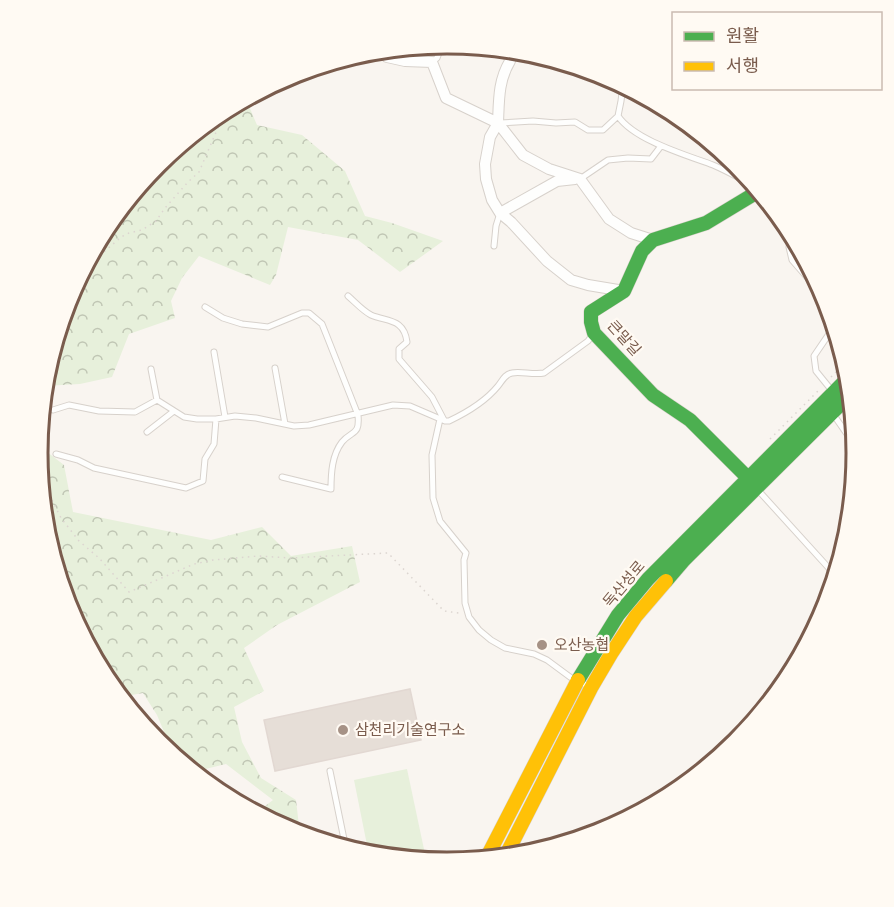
<svg xmlns="http://www.w3.org/2000/svg" width="894" height="907" viewBox="0 0 894 907" font-family="'Titillium Web','Noto Sans KR',sans-serif">
<defs>
<pattern id="forest-crowns" width="20" height="18" patternUnits="userSpaceOnUse" patternTransform="scale(1.5)"><rect width="20" height="18" fill="#e7f0db"/><path d="M2 6a3 3 0 1 1 6 0M12 15a3 3 0 1 1 6 0" fill="none" stroke="#c0c6b4"/></pattern>
</defs>
<rect width="100%" height="100%" fill="#f9f5f0"/>
<path fill="url(#forest-crowns)" d="M246,99l11,26 45,10 43,36 20,45 27,7 51,18 -43,31 -42,-32 -70,-13 -12,48 -6,10 -71,-29 -17,22 -11,23 4,17 -46,16 -17,43 -32,7 -36,2 1,-13 24,-77 38,-70 51,-62 62,-51z
M38,445l26,20 9,47 138,28 51,-13 29,29 61,-10 8,36 -83,43 -33,23 20,43 -30,16 8,35 19,36 35,22 4,35 -10,-3 -34,-19 17,-13 -47,-36 -33,8 -18,-14 -18,-43 -14,-22 -23,4 -14,-16 -7,-26 -29,-50 -3,-1 -22,-71 -7,-80z"/>
<path fill="#e7f0db" d="M407,769l18,85 -22,5 -34,-4 -15,-75z"/>
<path fill="#e6ded7" stroke="#e2d8d2" stroke-width="1.5" d="M410,689l11,51 -146,31 -11,-51z"/>
<g fill="none" stroke-linecap="round" stroke-linejoin="round">
<g stroke="#d7d1cb" stroke-width="7">
<path id="lane" d="M432,62l5,-4 5,-13
M623,85l-2,16 -3,15c16,24 68,39 95,49 14,6 28,14 42,21
M500,123l33,-2 23,2 19,-1 13,8h15l15,-14
M580,179l28,-19 20,-2 23,1 10,-13
M791,233l-2,14 3,13 34,39
M494,246l2,-20 4,-13
M348,296c7,6 15,15 23,19 16,7 33,3 36,27l-8,7v10l33,38 12,23
M205,307l18,11 19,6 26,3 34,-14h7l13,11 4,10 32,81c2,21 -6,15 -16,27 -10,13 -11,31 -11,47l-49,-12
M214,352l11,65
M275,368l10,56
M151,369l6,31
M833,392l-17,-21 -2,-15 17,-25 4,-2
M53,410l16,-5 30,6 36,1 22,-12 27,17 13,2h19l19,-3 21,2 38,8 15,-1 84,-20 17,1 35,15h4c19,-9 36,-19 49,-35 4,-5 7,-12 14,-13 8,-2 21,2 32,0l44,-32 5,-7
M833,414l23,33
M440,419l-8,36 1,43 7,23 26,32 -2,7 1,43 4,14 10,13 12,10 14,8 29,6 13,6 23,17 20,10
M844,430l9,-9
M147,432l27,-21
M56,454l22,6 16,8 92,20 17,-7 2,-22 9,-15 2,-25
M757,489l79,87
M330,771l16,78"/>
</g>
<g stroke="#d7d1cb" stroke-width="12">
<path id="street" d="M508,50l2,11c-12,20 -11,40 -12,62l25,32 26,14 31,10 29,40 22,14 22,7
M387,57l18,4 27,1 14,36 52,25 -8,14 -5,27 1,15 6,21 8,13 11,9 36,39 24,19 17,5 36,6
M500,213l57,-32 18,-2"/>
</g>
<g stroke="#d9d2cb" stroke-width="15">
<path id="fast" d="M748,478l-58,-58 -37,-25 -59,-62 -3,-11v-10l33,-21 18,-40 11,-11 53,-17 53,-32
M666,581l18,-21 167,-166
M578,680l40,-65 30,-36 201,-202"/>
</g>
<g stroke="#d9d2cb" stroke-width="15">
<path id="slow" d="M505,857l86,-169 20,-34 25,-38 30,-35
M486,859l92,-179"/>
</g>
<path stroke="#dcd5d0" stroke-width="1.5" stroke-dasharray="1.5 4.5" stroke-linecap="butt" d="M85,266l11,-7 25,-22 8,-4 13,-3 14,-9 9,-13 23,-26 11,-10 27,-63
M831,377l14,-14
M770,439l50,-50
M41,486l9,10 11,22 18,23 20,17 30,34 65,-28 19,-4 45,-4 32,2 98,-5 56,58 15,2"/>
<use href="#lane" stroke="#fefefd" stroke-width="5"/>
<use href="#street" stroke="#fefefd" stroke-width="10"/>
<use href="#fast" stroke="#4caf50" stroke-width="14"/>
<use href="#slow" stroke="#ffc107" stroke-width="14"/>
</g>
<g fill="#a69286" stroke="#fffaf3" stroke-width="2">
<circle cx="542" cy="645" r="6"/>
<circle cx="343" cy="730" r="6"/>
</g>
<g text-anchor="middle" stroke-width="4.5" stroke-linejoin="round" paint-order="stroke">
<g font-size="15" fill="#7a5c4d" stroke="#fffaf3">
<text transform="translate(624 338) rotate(48)" y="5">큰말길</text>
<text transform="translate(624 584) rotate(-50)" y="5">독산성로</text>
</g>
<g font-size="15" fill="#7a5c4d" stroke="#fffaf3" text-anchor="start">
<text x="554" y="650">오산농협</text>
<text x="355" y="735">삼천리기술연구소</text>
</g>
</g>
<path d="M0 0H894V907H0ZM48 453a399 399 0 1 1 798 0a399 399 0 1 1-798 0Z" fill="#fffaf3" fill-rule="evenodd"/>
<path fill="none" stroke="#7a5c4d" stroke-width="3" d="M48 453a399 399 0 1 1 798 0a399 399 0 1 1-798 0Z"/>
<rect x="672" y="12" width="210" height="78" fill="#fffaf3" stroke="#cabbb1" stroke-width="1.5"/>
<rect x="684" y="32" width="30" height="9" fill="#4caf50" stroke="#cabbb1" stroke-width="1.5"/>
<text x="726" y="42" font-size="18" fill="#7a5c4d">원활</text>
<rect x="684" y="62" width="30" height="9" fill="#ffc107" stroke="#cabbb1" stroke-width="1.5"/>
<text x="726" y="72" font-size="18" fill="#7a5c4d">서행</text>
</svg>
